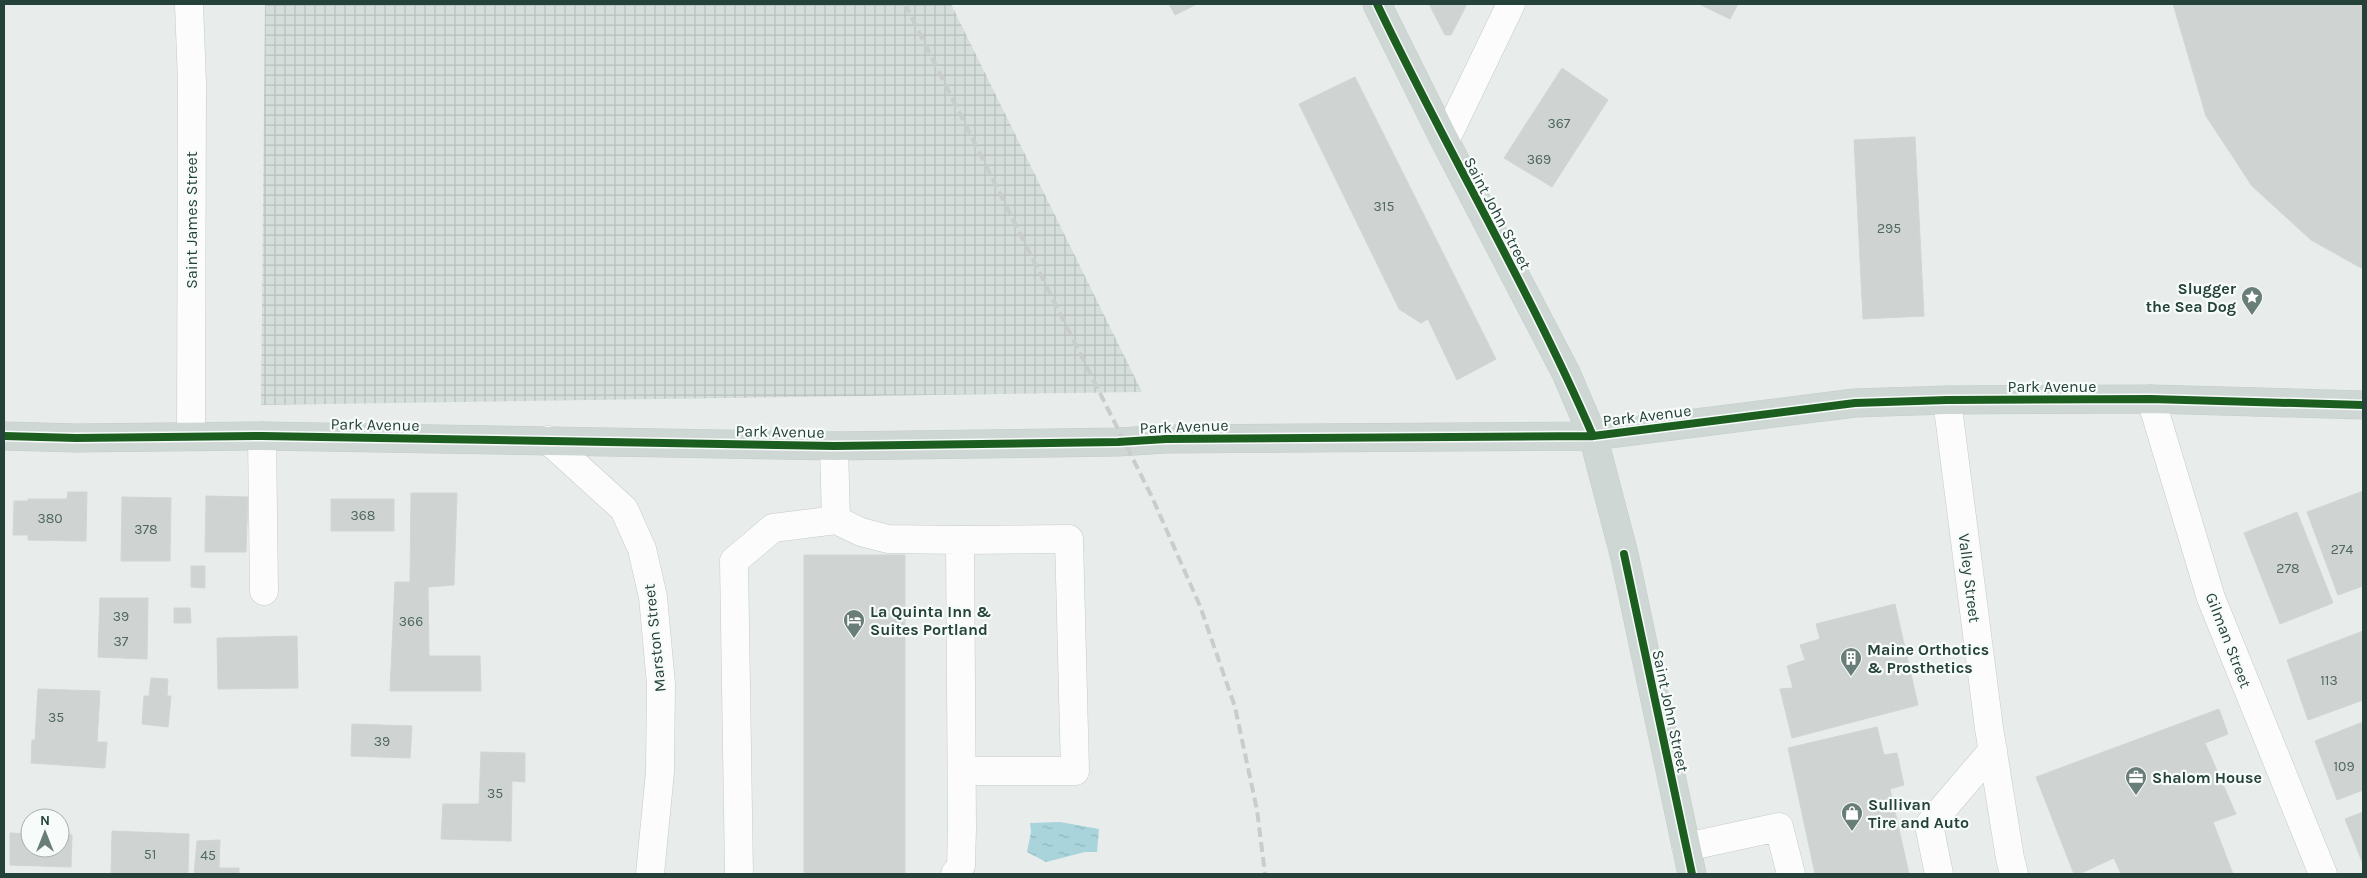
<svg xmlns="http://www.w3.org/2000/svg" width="2367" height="878" viewBox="0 0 2367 878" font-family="Karla,sans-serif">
<defs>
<pattern id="industrial-grid" width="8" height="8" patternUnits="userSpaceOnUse" patternTransform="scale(1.25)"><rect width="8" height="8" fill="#d6dedb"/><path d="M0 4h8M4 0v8" fill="none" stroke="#b8c0bd"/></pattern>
<pattern id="water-ripples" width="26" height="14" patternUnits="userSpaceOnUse" patternTransform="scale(1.25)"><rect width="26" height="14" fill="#a9d4db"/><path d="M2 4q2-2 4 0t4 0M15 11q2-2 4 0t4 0" fill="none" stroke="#91b7bd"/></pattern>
</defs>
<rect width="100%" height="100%" fill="#e8edeb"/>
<path fill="url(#industrial-grid)" d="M265,4h686l191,388 -881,13z"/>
<path fill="url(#water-ripples)" d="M1060,822l39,7 -2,23h-12l-39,10 -19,-10 4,-20 -1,-9z"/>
<path fill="#cfd4d2" stroke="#d1d6d4" d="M1169,4h28l-22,11z
M1429,4h38l-16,31h-6z
M1699,4h39l-8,15z
M2173,4h189l1,265 -52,-29 -59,-54 -46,-70z
M1562,68l46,32 -56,87 -48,-29z
M1355,77l141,282 -39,21 -29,-61 -7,4 -22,-14 -100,-205z
M1915,137l9,179 -61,3 -9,-179z
M2363,491v95l-25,9 -31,-83z
M68,492h19l-1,49 -58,-1v-5h-15l1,-34h14v-2h39z
M411,493h46l-3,92 -26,2 1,69h51l1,35h-91l5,-109h15z
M206,496l42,1 -2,55h-41z
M122,497l49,1 -1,63h-49z
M331,499h63v32h-63z
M2297,512l36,91 -53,21 -36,-91z
M804,555h101v319h-101z
M191,566h14v22l-14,-1z
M100,598h48l-1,61 -49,-2z
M1895,604l23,101 -126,33 -12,-49 13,-1 -6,-22 18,-6 -5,-15 20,-6 -4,-15z
M174,608h16l1,15h-17z
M2363,631v69l-55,20 -21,-60z
M297,636l1,52 -80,1 -1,-51z
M151,678l17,1 -1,17h4l-3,31 -26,-3 2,-28h5z
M38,689l62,2 -3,51h10l-2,26 -74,-5 1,-23h3z
M2219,709l9,25 -23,9 31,71 -23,8 20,52h-112l-7,-16 -35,16h-5l-38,-97z
M2363,722v68l-26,10 -22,-59z
M352,724l60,2 -2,32 -59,-2z
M1877,727l7,28 13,-2 7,32 -14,4 19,85h-94l-27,-126z
M481,752l44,1v29l-13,-1 -1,60 -70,-2 2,-35h36z
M2363,812v52l-18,-45z
M112,831l77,3 -1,40h-77z
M10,833l20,1v14h30v-14l12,1 -1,32 -61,-2z
M220,840l-1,28h20v6h-45l3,-33z"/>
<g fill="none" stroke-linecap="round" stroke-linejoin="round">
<g stroke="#c5cac8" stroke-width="29">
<path id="minor" d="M189,4l3,79 -1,352
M1445,141l66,-137
M2151,399l60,199 112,276
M1947,400l42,328 21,130 4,16
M262,436l2,155
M548,440l76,69 18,40 11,48 8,87 -1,88 -10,102
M834,446l2,74 25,12 27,7 72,1 2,288 -1,38 -6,8
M960,540l109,-1 6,232h-113
M1686,847l93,-20 12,47
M739,874l-5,-313 39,-33 63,-8
M1939,874l-10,-49 64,-75"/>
</g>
<g stroke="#c3ccc9" stroke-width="29">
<path id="major" d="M1377,4l68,137 121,232 27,63 31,118 68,320
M4,436l72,2 186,-2 572,10 284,-4 48,-3 427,-3 262,-33 92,-3 204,-1 212,6"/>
</g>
<use href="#minor" stroke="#fcfcfc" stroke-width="28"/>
<use href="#major" stroke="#cfd7d5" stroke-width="28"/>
<path stroke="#c9cdcc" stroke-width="4" stroke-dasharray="10 5" stroke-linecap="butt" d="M905,4l247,493 48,109 35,101 22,103 8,64"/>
<g stroke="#f7fbf9" stroke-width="11">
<path id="cycleway" d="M1377,4c69,145 152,284 216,432
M4,436l72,2 186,-2 572,10 284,-4 48,-3 427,-3 262,-33 92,-3 204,-1 212,6
M1624,554l68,320"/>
</g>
<use href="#cycleway" stroke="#1b5e20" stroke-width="8"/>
</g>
<defs>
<g id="sight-pin" transform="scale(1.125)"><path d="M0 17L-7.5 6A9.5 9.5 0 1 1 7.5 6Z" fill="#697e78" stroke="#f7fbf9"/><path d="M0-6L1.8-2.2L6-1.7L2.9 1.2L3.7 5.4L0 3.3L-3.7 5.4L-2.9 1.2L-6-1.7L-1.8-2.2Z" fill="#fff"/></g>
<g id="hotel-pin" transform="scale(1.125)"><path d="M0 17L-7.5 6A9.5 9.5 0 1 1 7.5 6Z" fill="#697e78" stroke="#f7fbf9"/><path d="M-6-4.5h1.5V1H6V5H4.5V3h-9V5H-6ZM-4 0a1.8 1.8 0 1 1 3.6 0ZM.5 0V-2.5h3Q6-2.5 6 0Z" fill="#fff"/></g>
<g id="building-pin" transform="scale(1.125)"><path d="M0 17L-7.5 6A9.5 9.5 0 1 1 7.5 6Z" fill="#697e78" stroke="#f7fbf9"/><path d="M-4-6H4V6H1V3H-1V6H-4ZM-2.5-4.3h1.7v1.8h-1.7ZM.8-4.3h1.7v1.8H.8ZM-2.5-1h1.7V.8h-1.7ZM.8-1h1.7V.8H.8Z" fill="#fff"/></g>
<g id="office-pin" transform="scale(1.125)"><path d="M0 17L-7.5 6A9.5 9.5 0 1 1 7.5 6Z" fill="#697e78" stroke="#f7fbf9"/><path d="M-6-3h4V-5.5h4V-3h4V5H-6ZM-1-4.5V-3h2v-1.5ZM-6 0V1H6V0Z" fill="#fff"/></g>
<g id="shop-pin" transform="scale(1.125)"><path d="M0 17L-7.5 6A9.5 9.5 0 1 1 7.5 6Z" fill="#697e78" stroke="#f7fbf9"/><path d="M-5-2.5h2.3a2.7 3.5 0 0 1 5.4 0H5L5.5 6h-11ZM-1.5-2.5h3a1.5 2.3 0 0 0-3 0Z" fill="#fff"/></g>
</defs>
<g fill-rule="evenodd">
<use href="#sight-pin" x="2252" y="297"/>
<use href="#hotel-pin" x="854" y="620"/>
<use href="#building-pin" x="1851" y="658"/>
<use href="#office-pin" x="2136" y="777"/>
<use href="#shop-pin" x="1852" y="813"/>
</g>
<g text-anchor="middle" stroke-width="4.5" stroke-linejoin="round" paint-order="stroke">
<g font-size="14" fill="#506761">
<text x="1559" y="128">367</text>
<text x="1539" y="164">369</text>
<text x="1384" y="211">315</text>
<text x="1889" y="233">295</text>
<text x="363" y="520">368</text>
<text x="50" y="523">380</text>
<text x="146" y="534">378</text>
<text x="2342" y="554">274</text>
<text x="2288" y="573">278</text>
<text x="121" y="621">39</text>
<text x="411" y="626">366</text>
<text x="121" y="646">37</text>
<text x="2329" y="685">113</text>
<text x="56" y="722">35</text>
<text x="382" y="746">39</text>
<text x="2344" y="771">109</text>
<text x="495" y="798">35</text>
<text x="150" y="859">51</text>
<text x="208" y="860">45</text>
</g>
<g font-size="16" fill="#24423a" stroke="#f7fbf9">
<text transform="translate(1498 213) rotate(62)" y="6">Saint John Street</text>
<text transform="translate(191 220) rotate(-90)" y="6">Saint James Street</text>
<text x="2052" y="392">Park Avenue</text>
<text transform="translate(1647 415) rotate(-7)" y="6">Park Avenue</text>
<text transform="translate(375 424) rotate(1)" y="6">Park Avenue</text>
<text transform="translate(1184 426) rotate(-2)" y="6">Park Avenue</text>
<text transform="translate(780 431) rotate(1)" y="6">Park Avenue</text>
<text transform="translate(1970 578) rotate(83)" y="6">Valley Street</text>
<text transform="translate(654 638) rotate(-96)" y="6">Marston Street</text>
<text transform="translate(2229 640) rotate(69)" y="6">Gilman Street</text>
<text transform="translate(1671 711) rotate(78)" y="6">Saint John Street</text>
</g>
<g font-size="16" font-weight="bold" fill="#24423a" stroke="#f7fbf9" text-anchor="start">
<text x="2236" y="294" text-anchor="end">Slugger<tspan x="2236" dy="18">the Sea Dog</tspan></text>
<text x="870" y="617">La Quinta Inn &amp;<tspan x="870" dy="18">Suites Portland</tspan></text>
<text x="1867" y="655">Maine Orthotics<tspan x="1867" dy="18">&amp; Prosthetics</tspan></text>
<text x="2152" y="783">Shalom House</text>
<text x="1868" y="810">Sullivan<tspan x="1868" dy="18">Tire and Auto</tspan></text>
</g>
</g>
<rect width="2367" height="878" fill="none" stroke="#24423a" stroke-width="10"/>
<g transform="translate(45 833)"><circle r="24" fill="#f7fbf9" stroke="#a3b1ad"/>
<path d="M0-4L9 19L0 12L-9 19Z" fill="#697e78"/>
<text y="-8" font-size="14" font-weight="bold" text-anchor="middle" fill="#24423a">N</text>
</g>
</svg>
